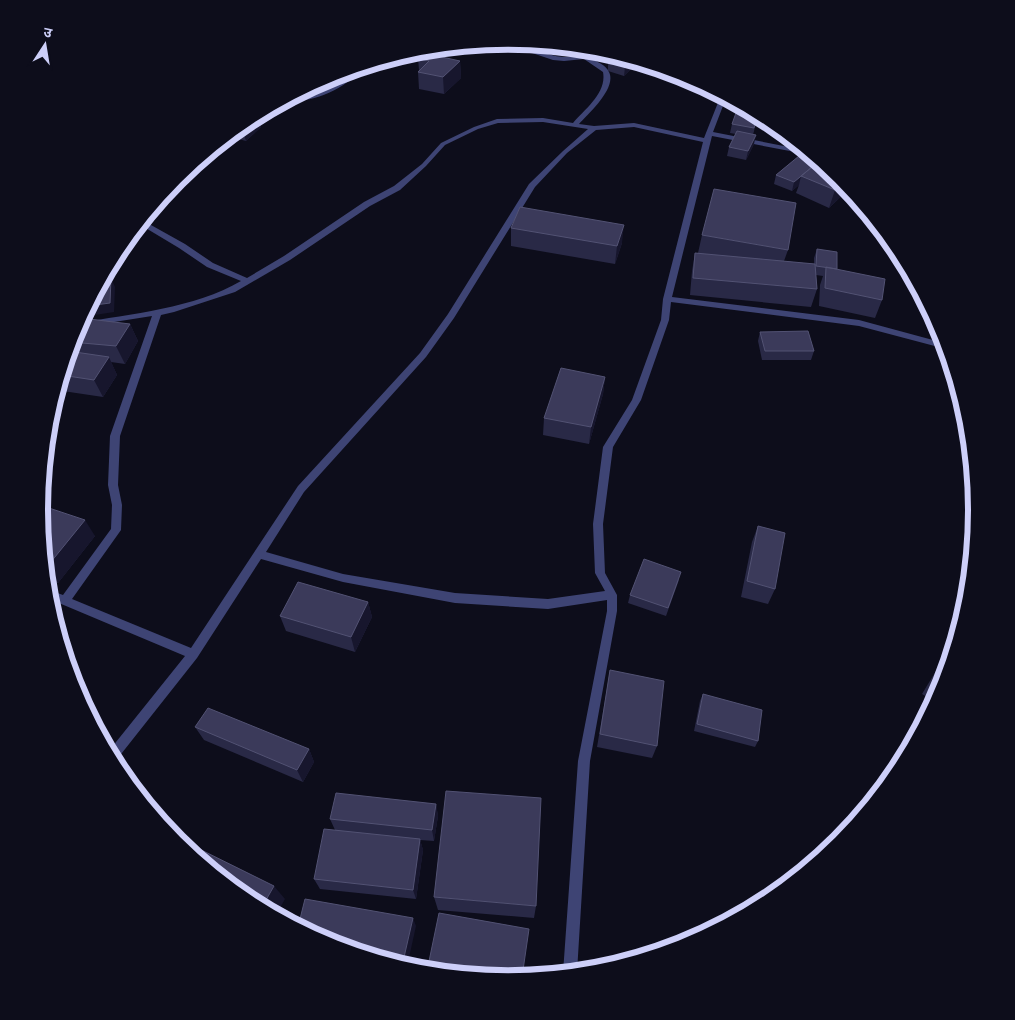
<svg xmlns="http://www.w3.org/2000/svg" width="1015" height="1020" viewBox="0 0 1015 1020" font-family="'IBM Plex Sans','Noto Sans Devanagari',sans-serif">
<rect width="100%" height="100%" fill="#0d0d1b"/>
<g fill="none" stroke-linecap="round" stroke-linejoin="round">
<path fill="#3e4474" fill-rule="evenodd" d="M503,42c18,-2 40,14 61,15 13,1 32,-8 42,-5l-16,6c6,3 16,7 19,14 8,16 -20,41 -30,52l15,2 40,-3 70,15 17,-43 5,3 -13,34 86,17 13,8 -17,-5 -83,-16 -40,161 187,23 85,23 2,6 -87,-23 -188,-24 -2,18 -28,80 -28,47 -10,77 2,49 12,22v16l-27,150 -13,211 -14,1 15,-212 29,-150v-11l-59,9 -93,-6 -112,-21 -82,-23 -64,99 -83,105 -6,-11 77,-96 -138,-58 -1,-9 17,6 48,-66 1,-24 -4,-20 2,-49 42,-120 -76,12 3,-5c51,-9 116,-15 162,-42l-34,-14 -28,-19 -40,-24 3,-4 43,24 28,19 34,15 37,-22 80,-54 30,-16 28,-22 19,-21 33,-16 23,-8 46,-1 30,5c12,-14 34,-30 30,-51l-19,-13 -20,2 -11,-1 -24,-8zM543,122l45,7 -25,22 -34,33 -81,130 -28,39 -122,133 -107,162 -119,-49 49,-69 1,-25 -4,-20 2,-49 41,-121 13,-3 61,-20 55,-32 80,-54 30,-16 26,-24 19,-21 33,-16 20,-6zM634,127l69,15 -40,157 -2,21 -29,80 -29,47 -10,77 2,49 10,18 -57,8 -93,-6 -112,-19 -77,-22 38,-60 122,-135 28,-39 81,-131 32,-34 29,-23z
M366,66c-19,21 -53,39 -81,34 12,-6 28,-5 41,-11 14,-6 26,-21 40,-23z"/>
</g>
<path fill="#292946" d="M518,42l17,2 -2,3 -15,-3z
M540,44l12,2 -4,4 -8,-2z
M418,58l42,3 1,17 -17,16 -25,-5 -1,-17 1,-2z
M608,62l25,5 -9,9 -16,-5z
M348,71l-14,9 -7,-3z
M258,115l3,12 -15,14 -19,-5 20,-16z
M756,123l-3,12 1,9 -8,16 -19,-4 2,-9 7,-13 -6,-1 2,-9z
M805,151l34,28 9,11 -19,18 -33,-15 3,-8 -7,6 -18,-7 2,-9z
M511,228l111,15 -7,21 -104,-18z
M702,235l86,15 -4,11 30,3v-6l3,-9 20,20h-1l46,31 -7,18 -56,-12 1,-21 3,-9 -7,-1 1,14 -6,18 -121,-12 2,-24 3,-18h3z
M130,324l8,17 -13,23 -14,-2 6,13 -14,22 -47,-7 19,-60z
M760,332l54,19 -3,9h-49l-4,-19z
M605,377l-2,17 -14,50 -46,-9 1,-17z
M40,519l55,17 -37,47 -12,-4z
M758,526l17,63 -7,15 -27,-7 11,-55z
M679,580l-13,36 -38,-13 2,-8z
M368,602l4,15 -17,35 -69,-21 -6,-15z
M956,638l-16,52 -6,11 -12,-7z
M610,670l47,76 -5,12 -55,-11z
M703,694l55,47 -3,6 -61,-16 6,-30z
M195,727l114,22 5,13 -11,20 -99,-42z
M436,804l2,12 -4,25 -14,-1 3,10 -7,49 -96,-10 -6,-10 21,-49 -5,-11z
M434,897l102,9 -2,12 -96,-8z"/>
<path fill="#17162d" d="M548,45l4,1 -4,4z
M632,60l2,1 -1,6 -9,9 1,-9z
M460,61l1,17 -17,16 -1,-17z
M348,71l-14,9 -1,-5z
M258,115l3,12 -15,14 -5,-16 6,-5z
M756,135l-2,9 -8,16 2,-9z
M184,172l1,4 -15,11v-1l6,-8z
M801,176l-2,9 -7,6 2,-9z
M843,183l5,7 -19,18 6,-18z
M624,225l-2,18 -7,21 2,-18z
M111,278l4,9 -1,25 -26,4 -2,-6 2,-4z
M130,324l8,17 -13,23 -9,-18z
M109,357l8,18 -14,22 -9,-17z
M605,377l-2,17 -14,50 2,-17z
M85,520l10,16 -37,47 -12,-15z
M368,602l4,15 -17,35 -4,-15z
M309,749l5,13 -11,20 -6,-12z
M436,804l2,12 -4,25 -2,-11z
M420,839l3,11 -7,49 -3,-9z
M274,886l11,13 -9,16 -14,-8z
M413,918l3,8 -9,41 -5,-1z"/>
<path fill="#3b3a5a" stroke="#525273" d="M424,53l36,8 -17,16 -25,-5 11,-11 -11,-3z
M616,55l16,5 -7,7 -17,-5z
M737,110l18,3 3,2 -4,13 -22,-4z
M737,131l19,4 -8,16 -19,-4z
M805,151l13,11 -24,20 -18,-7z
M818,162l21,17 4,4 -8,7 -34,-14z
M714,189l82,14 -8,47 -86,-15z
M520,207l104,18 -7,21 -106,-18z
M817,249l20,3v17l-21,-3z
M695,253l120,11 2,25 -124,-11z
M826,267l59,12 -3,21 -57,-12z
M111,278l-1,25 -22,3 14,-27z
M81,318l49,6 -14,22 -45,-4 4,-12z
M808,331l6,20h-49l-5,-19z
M68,351l41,6 -15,23 -33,-5z
M561,368l44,9 -14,50 -47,-9z
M49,508l36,12 -39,48 -2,-1 -4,-48z
M758,526l27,7 -10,56 -28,-8z
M644,559l37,13 -13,36 -38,-13z
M298,582l70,20 -17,35 -71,-21z
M953,649l-11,36 -8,-5z
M610,670l54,11 -7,65 -57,-12z
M703,694l59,16 -4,31 -61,-17z
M208,708l101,41 -12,21 -102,-43z
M446,791l95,7 -5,108 -102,-9z
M336,793l100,11 -4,26 -102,-11z
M324,829l96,10 -7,51 -99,-11z
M171,835l103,51 -12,21 -15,-7 -71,-59z
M305,899l108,19 -11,48 -74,-23 -30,-16z
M439,913l90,16 -7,48 -15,2 -80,-8z"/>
<path d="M0 0H1015V1020H0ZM48 510a460 460 0 1 1 920 0a460 460 0 1 1-920 0Z" fill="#0d0d1b" fill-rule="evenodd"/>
<path fill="none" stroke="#cdcff9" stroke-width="6" d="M48 510a460 460 0 1 1 920 0a460 460 0 1 1-920 0Z"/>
<g transform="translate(45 45) rotate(12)" stroke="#0d0d1b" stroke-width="4" paint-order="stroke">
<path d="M0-4L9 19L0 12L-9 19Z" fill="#cdcff9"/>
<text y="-8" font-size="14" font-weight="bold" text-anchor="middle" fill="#cdcff9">उ</text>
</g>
</svg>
